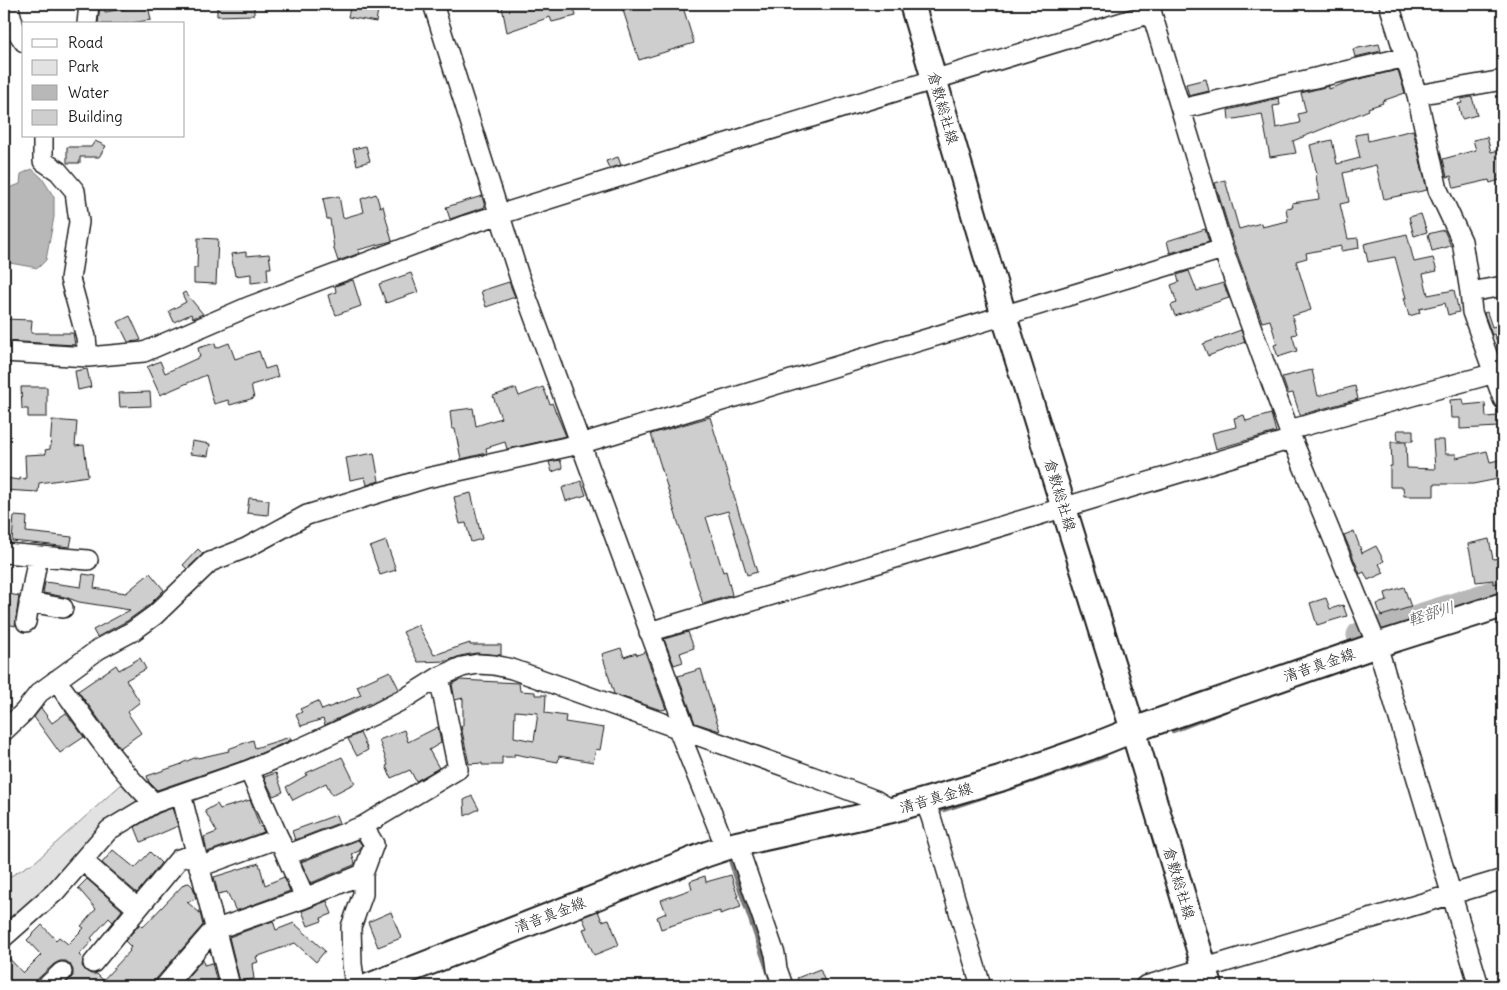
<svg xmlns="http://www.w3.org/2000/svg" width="1507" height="990" viewBox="0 0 1507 990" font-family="Delius,'Klee One',sans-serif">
<rect width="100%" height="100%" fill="#fff"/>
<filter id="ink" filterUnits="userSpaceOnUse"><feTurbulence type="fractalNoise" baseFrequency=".02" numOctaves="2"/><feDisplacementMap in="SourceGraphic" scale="10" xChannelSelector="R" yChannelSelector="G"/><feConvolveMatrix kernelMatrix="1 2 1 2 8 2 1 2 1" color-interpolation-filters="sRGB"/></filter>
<g filter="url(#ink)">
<path fill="#e2e2e2" stroke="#7f7f7f" d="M125,781l17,21 -103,100 -29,17 -6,-12v-27l32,-19z"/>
<path fill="#b8b8b8" stroke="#7a7a7a" d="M32,169l10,9 12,19v20l-8,43 -8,8 -34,-6v-74h5l11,-4 1,-10z"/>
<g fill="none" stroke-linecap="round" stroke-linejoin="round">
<path stroke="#7a7a7a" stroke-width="4.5" d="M1359,635l1,2
M1173,731l67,-26
M1011,788l94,-32
M943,810l61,-20
M731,863l42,123"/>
<path stroke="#b8b8b8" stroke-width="25" d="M1359,635l144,-45"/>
</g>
<path fill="#cecece" stroke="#1c1c1c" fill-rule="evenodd" d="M100,4h4l1,8 43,-7 3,15 -27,4h-26z
M217,4h37v11l-37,1z
M351,4h28l-3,18 -28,-5z
M519,4h54l3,12 -24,6 -2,-5 -43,15 -5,-25z
M621,4h61l12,39 -55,17z
M1379,44l2,7 -26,6 -2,-8z
M1398,70l7,23 -23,8 1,2 -15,5 1,2 -76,31 3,12 -26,4 -8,-43 -33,6 -1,-10 51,-12 1,7 -7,1 3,22 24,-5 -2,-9 8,-2 -5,-19 28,-7v3l22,-8z
M1206,79l3,12 -20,5 -3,-12z
M1472,97l5,18 -15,4 -4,-15 4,-1 -1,-4z
M1413,130l14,60 -43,9 -8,-34 -33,8 6,29 -9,2 8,35 10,-1 1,10 -18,3v-5l-35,7 1,5 -11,3 15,49 -19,6 5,18 -5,1 5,16 -19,6 -4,-12 3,-1 -7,-24 -8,2 -28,-77 -19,-62 10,-3 14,49 22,-6 1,4 26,-6 -2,-13 7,-1 -1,-4 27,-4 -3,-24 1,-1 -7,-29 22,-5 5,24 23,-6 -5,-23 12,-2 1,8z
M1487,137l4,15 12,-3v30l-13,4 -1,-3 -35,8 -3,-12 -4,1 -4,-18 33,-9 -3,-10z
M95,141l11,5 -7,11h-19v6h-13v-16h24z
M366,146l4,15 -13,4 -4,-16z
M618,157l3,8 -12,3 -3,-7z
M376,194l4,13 3,-1 9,35 -34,9 2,3 -22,8 -4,-12 -4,-30h-3l-4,-20 16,-3 4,22 21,-6 -3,-13z
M482,196l3,11 -35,12 -4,-12z
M1421,214l6,18 -13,4 -5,-19z
M1205,229l4,13 -39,11 -3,-12z
M1444,230l7,16 -19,5 -4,-17z
M1407,234l7,28 19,-4 4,13 -14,3 5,21 26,-5 5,22 -11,3 -3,-12 -26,6 1,4 -11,3 -5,-18h2l-11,-41 -27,5 -4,-18z
M198,238l20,1 -2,45 -22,-1v-15h3z
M246,252v4l23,-2 2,14h-4l1,13 -17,2v-9l-16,2 -4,-22z
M1189,271l8,20 26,-8 6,15 -54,18 -4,-11 6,-2 -6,-18 8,-3 -2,-7z
M411,273l7,19 -32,11 -7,-19z
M353,280l8,26 -25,9 -4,-10 -1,1 -3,-11 8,-3 -1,-6z
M509,282l6,15 -29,10 -5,-16z
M185,292l18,22 -10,4 -2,-4 -17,8 -5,-11 17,-9 -4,-8z
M1487,312l5,15 11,-3v33h-1l-8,-23 -2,1 -8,-22z
M130,316l11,24 -3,1 -10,1 -10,-20z
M4,319l28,1 -1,13h42l2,12 -71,-4z
M1241,330l4,12 -37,14 -5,-12z
M215,343l1,5 13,-5 6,16 24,-8 6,18 10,-3 3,11 -27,8 3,13 -24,7 -2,-5 -14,4 -8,-29 -46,20 -13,-28 13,-6 5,12 35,-16 -2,-9z
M87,369l4,18 -13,3 -3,-19z
M1312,370l6,26 37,-10 3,13 -58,16 -7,-22 -5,1 -6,-17z
M21,387h26v30h-19v-8h-6z
M543,387l7,17 2,-1 14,33 -59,13 -2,-7 -19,6 1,5 -26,6 -6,-30h-3l-2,-18 23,-3 3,18 25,-8 -8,-22 23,-8 3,8z
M150,392l1,14 -31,1 -1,-14z
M1463,399l1,6 21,-2 1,14 12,-1 1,11 -39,2v-11h-9l-1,-18z
M1271,414l5,18 -60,17 -4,-16 24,-6 -2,-9 10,-3 2,6z
M710,417l47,155 -10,3 -19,-64 -22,6 17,55 3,-1 6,24 -29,9 -52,-170z
M52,420l25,2 -2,24 9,-1 4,31 -49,7 -1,9 -34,-2v-12l16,2v-2l6,1 -1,-24 21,-1 -1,-4 5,-1z
M1397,430h16v11h-15z
M1433,440h11l1,14h11v4l31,-7 3,11 13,-3v19l-30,6h-39v12h-30l-1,-9h-13v-21h2l-1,-24h15l1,26 28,1z
M192,441l18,3 -2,12 -18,-2z
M374,453l5,28 -12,4 -2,-8 -15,3 -4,-22z
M560,460l3,8 -11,4 -3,-10z
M581,481l5,14 -20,6 -4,-13z
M471,493l11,46 -11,3 -5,-19 -6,1 -6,-27z
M249,498l20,2 -1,15 -21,-2z
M14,516l13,1 -1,15 46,5 -2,10 -58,-6z
M1354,531l8,22 14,-7 8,15 -5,3 5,9 -16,7 -4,-8 -4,2 -16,-39z
M1489,539l4,20 7,-1 1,4 2,-1v21l-10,2v-4l-17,2 -4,-25h-1l-3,-13z
M386,541l10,29 -16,5 -10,-28z
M198,549l5,5 -16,15 -4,-4z
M150,573l14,17 -16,16 -21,15 -30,16 -4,-7 37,-20 -51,-8 -14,-5 -22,-4 2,-11 36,5 2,-13 13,2 -2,12 32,5z
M1404,587l7,20 -30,9 -4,-12 10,-3 -2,-8z
M4,593l15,3 -4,30 -11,-3z
M1326,598l4,11 13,-4 4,11 -30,9 -7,-22z
M418,625l16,30 36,-12v2h31v10l-25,-2 -16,3 -13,5 -29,1 -15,-30z
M688,632l6,16 -14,5 3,9 -9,3 -10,-26z
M621,648l3,9 12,-4 1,2 8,-3 21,57 -5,1 -47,-16 -12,-40z
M140,658l6,11 -20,11 14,22 -13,10 14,21 -21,15 -42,-57 38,-26 3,5z
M701,669l6,21 13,41 -25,-8 -17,-47z
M390,671l9,18 -74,36 -2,-6 -22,7 -5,-11 6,-3 -2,-3 18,-8 4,9 39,-15 -4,-9z
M459,680l60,3 1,8 15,1v3h11l-1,18 21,3 -1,6 39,6 -4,22 -4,-1 -3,13 -34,-6 -1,6 -44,-8v3h-12v8h-20v-2l-13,1 -8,-38h2v-28l-8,2 -3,-16zM515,711l23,2 -4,28 -20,-4z
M41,708l11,15 14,-10 18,24 -24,16 -26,-36z
M438,727l3,16 -12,7 10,18 -23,13 -6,-11 -19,8 -5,-12 2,-1 -9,-25 25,-10 4,12z
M360,733l8,17 -11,6 -9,-17z
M290,737l1,3 -46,20 -88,30 -8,-8 -2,-6 35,-12v-1l15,-6 1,1 31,-7 -1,-2 25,-9 2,8z
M342,757l13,26 -23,12 -6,-12 -33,17 -7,-13 21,-12 -1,-2z
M276,773l7,19 -10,4 -9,-19z
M472,796l7,13 -14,7 -1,-16z
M250,800l10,27 1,-1 3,6 -57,20 -3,-15 13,-5 -12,-21 12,-7 3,5z
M172,808l6,18 -37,16 -6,-15 24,-14z
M336,815l3,8 -44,17 -3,-9z
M358,840l4,5 -3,6 -7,3 3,9 -1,2 -43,18 -10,-21z
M113,850l22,18 15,-16 11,11 -24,30 -35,-30z
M259,863l6,22 19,-8 6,14 -54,20 -9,-19 -9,2 -4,-17z
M731,875l10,32 -21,7v-3l-19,5 -40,13 -4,-12 9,-4 -5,-13 31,-11 -2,-8 15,-5 1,6z
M87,879l35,31 -9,12 -4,-4 -18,20 2,2 -14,15 4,4 -1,7 4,5 5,3h6l6,6 27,-29 -1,-1 2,-3 -6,-6 15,-17 3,3 41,-43 5,-1 4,4 3,12 -9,3 13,11 3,12 -47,54 -4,7h-89l10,-10v-6l-3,-6 -4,-3h-6l-6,3 -24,22h-26v-33l19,20 18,-18 -14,-15 15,-15 14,15 3,-3 9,7 16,-16 -3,-2 15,-17 -18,-21z
M327,901l5,13 -11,4 1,3 -14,5 -6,-15z
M598,911l4,10 7,-2 10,26 -25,10 -11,-26 4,-1 -5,-11z
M391,912l10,26 -23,9 -10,-25z
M273,921l3,9 18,-7 31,28 -9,11 -21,-19 -39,14 2,5 -6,2 2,15 -8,1 1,6h-6l-12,-49z
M203,959l1,6 8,-2 6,23h-28l-6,-5z
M820,969l5,13 -11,4h-13l-4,-8z"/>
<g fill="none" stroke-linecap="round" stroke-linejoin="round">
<g stroke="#1c1c1c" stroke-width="22">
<path id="minor" d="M8,4l6,23 10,15
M433,4l86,272 168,457
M1149,4l74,245 69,190 85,206 102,341
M1389,4l28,91 21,95 24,51 8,51 2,20 31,87
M87,24l2,-20
M1417,95l86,-15
M1181,109l225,-52
M43,136v25l15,10 17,20 4,31 -9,57 16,58 2,20
M1470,292l33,-6
M4,352l84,5 56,-5 104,-45 218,-82 261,-82 425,-130
M1289,430l206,-57
M4,553l84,7
M29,602l34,6
M26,622l12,-66
M649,632l643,-193
M56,680c32,42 60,87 98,123
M678,729l48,119
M4,731l20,-19 15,-19 60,-44 34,-18 22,-16 55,-53 36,-14 61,-33 120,-37 153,-34 643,-195
M249,770l56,128
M181,794l49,192
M925,802l6,15 50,169
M737,844l38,110 2,15 6,17
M287,855l76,-29 95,-57 -19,-92
M83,861l54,47
M199,867l80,-29
M4,937l51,-45 54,-62 45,-27 95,-33 52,-22 72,-33 31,-16 35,-22 23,-10 16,-3 16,1 18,4 302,108 61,23 17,10
M93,963l86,-104 16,-5
M47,986l15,-14
M165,986l45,-52 7,-5 88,-31 58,-24 11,-30 -11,-18
M355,986l-3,-22 -1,-37 12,-33v-20
M1145,986l358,-107"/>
</g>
<g stroke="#1c1c1c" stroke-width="28">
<path id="major" d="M912,4l92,312 129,414 77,256
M369,986l338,-132 30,-10 155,-34 108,-31 88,-31 45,-18 244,-85 126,-40"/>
</g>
<use href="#minor" stroke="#fff" stroke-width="19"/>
<use href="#major" stroke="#fff" stroke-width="24"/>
</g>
</g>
<g text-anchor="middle" stroke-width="4" stroke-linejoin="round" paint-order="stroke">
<g font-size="15" fill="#1c1c1c" stroke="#fff">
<text transform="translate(943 108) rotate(74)" y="5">倉敷総社線</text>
<text transform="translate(1060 495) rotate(73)" y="5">倉敷総社線</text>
<text transform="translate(1319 665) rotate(-19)" y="5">清音真金線</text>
<text transform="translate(936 798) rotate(-16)" y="5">清音真金線</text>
<text transform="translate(1179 883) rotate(73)" y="5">倉敷総社線</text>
<text transform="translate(550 915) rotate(-21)" y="5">清音真金線</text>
</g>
<g font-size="16" font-style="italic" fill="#5a5a5a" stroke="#fff">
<text transform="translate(1431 613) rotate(-17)" y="6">軽部川</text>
</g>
</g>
<rect width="1507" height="990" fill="none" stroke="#fff" stroke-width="20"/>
<rect x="10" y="10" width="1487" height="970" fill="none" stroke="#1c1c1c" stroke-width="2" filter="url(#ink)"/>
<rect x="22" y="22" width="162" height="115" fill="#ffffff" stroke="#a4a4a4"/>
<rect x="32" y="39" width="25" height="8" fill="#ffffff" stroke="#a4a4a4"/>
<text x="68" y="48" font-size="15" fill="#1c1c1c">Road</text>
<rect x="32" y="60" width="25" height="15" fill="#e2e2e2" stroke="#a4a4a4"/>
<text x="68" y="72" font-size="15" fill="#1c1c1c">Park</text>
<rect x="32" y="85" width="25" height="15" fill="#b8b8b8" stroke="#a4a4a4"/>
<text x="68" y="98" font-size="15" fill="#1c1c1c">Water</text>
<rect x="32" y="110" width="25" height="15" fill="#cecece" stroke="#a4a4a4"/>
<text x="68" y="122" font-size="15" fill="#1c1c1c">Building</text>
</svg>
